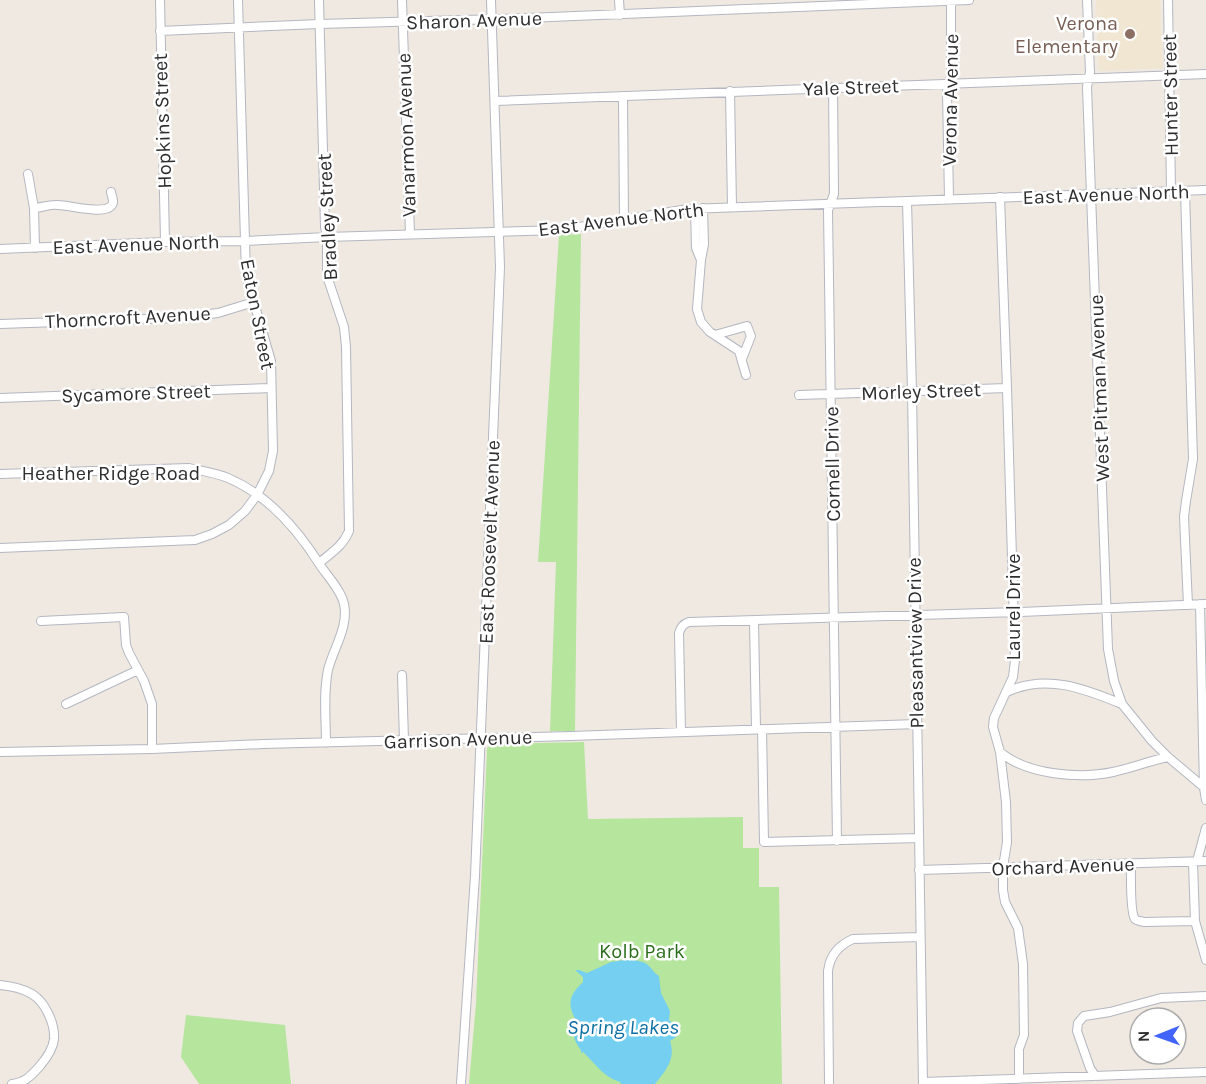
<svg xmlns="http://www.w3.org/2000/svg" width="1206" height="1084" viewBox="0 0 1206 1084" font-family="Karla,sans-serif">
<rect width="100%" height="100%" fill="#efe9e1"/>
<path fill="#f0e6d1" d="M1096,0h64l3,68 -64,3z"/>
<path fill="#b6e59e" d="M581,234l-6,497h-25l6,-169h-18l21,-327z
M584,742l4,77 155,-2v31h16v39h20l3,197h-313l7,-81 11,-255 4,-4z
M186,1015l99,10 6,59h-92l-18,-27z"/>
<path fill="#75cff0" d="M631,959c6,2 13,2 18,7 4,4 5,7 10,10l2,17 9,18 -1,9 6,5v6h3l-2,6 -6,4c6,18 -4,29 -15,43h-34l-1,-2c-18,-6 -24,-18 -37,-30l-2,1v-3c-7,-9 -10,-17 -4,-28 -10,-17 -9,-26 6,-40v-5l-8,-7h4l8,3 24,-11z"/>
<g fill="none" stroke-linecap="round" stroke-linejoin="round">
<g stroke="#b4b7c1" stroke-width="10">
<path id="minor" d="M160,0l5,242
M319,0l6,227 2,10v39l17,51 2,20 3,184c-6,15 -18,22 -30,32
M402,0l8,234
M619,0l1,15
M1087,0l3,72 -3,15 21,562 6,32 8,23 30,37 16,16
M1168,0l3,191
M160,31l159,-7 181,-5 469,-19
M833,87l1,107 -6,16 9,631
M730,91l2,116
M623,96l1,124
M495,101l711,-27
M28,174l6,34 1,40
M1185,191l8,268 -7,42 -2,16 4,88
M1000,197l7,191 8,272 -2,17 -19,41 -1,9 7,25 6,50 1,40 -4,25v23l2,12 13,26 5,36 1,71 -5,14v30
M949,199l-2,-108 4,-15v-75
M907,201l5,190 11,693
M34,208c8,0 15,-4 24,-3 11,0 45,10 53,1 4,-3 1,-9 0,-14
M695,209l1,39 5,12 3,-16 -1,-36
M0,249l165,-7 80,-1 82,-4 234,-7 127,-21 518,-19
M701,260l-4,49 4,13 9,10 29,19 7,24
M0,324l176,-6 42,-5 36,-11
M715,335l32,-9 4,10 -9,23
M799,395l208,-7
M0,398l271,-10
M0,474l189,-6c13,3 27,5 39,10 40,17 70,52 92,87 8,12 21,25 24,39 5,23 -11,45 -16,66 -5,24 -2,49 -2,73
M0,548l195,-8 17,-6 17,-9 16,-14 12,-16 12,-24 4,-20 -2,-90 -25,-86 -8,-275
M1200,604l4,184 2,12
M41,621l83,-4 2,28 3,8 15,28 8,23v45
M754,621l2,108
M402,675l2,65
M1007,692c39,-19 78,-3 115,12
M66,704l72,-34
M762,729l2,113 155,-4
M681,731l-2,-98c2,-6 4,-9 10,-11l332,-10 185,-8
M0,752l152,-3 111,-5 308,-8 346,-12
M1000,752c27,23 80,27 113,20 19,-4 36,-11 55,-15l38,32
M1197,861l9,-33
M1193,862l2,59 11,39
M1131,864c0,9 -1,49 4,55 2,2 6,2 9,3l51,-1
M919,870l287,-9
M0,985c10,1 22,3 32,9 13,8 23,29 22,45 -1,11 -8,20 -15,28 -9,10 -14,15 -27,17
M1095,1076l-5,-8 -13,-37 1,-8 6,-7 26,-4 51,-14 45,-2
M923,1082l283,-10
M461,1084l14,-208 25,-609 -9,-267
M829,1084l-1,-113c2,-16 11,-26 25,-32l67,-2"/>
</g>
<use href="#minor" stroke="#fff" stroke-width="8"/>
</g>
<circle fill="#8d6e63" stroke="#fff" stroke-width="2" cx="1130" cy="34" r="6"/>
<g text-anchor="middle" stroke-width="5" stroke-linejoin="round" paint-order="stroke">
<g font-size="20" fill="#2e2e2e" stroke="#fff">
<text transform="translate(474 20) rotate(-2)" y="7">Sharon Avenue</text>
<text transform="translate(851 87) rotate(-2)" y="7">Yale Street</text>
<text transform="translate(1170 95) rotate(-91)" y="7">Hunter Street</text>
<text transform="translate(950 100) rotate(-89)" y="7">Verona Avenue</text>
<text transform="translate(162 121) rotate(-92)" y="7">Hopkins Street</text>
<text transform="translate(406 135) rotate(-92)" y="7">Vanarmon Avenue</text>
<text transform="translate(1106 194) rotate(-2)" y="7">East Avenue North</text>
<text transform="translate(327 217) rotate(-93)" y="7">Bradley Street</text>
<text transform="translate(621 219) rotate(-7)" y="7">East Avenue North</text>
<text transform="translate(136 244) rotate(-2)" y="7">East Avenue North</text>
<text transform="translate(258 314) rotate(79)" y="7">Eaton Street</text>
<text transform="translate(128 317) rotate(-3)" y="7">Thorncroft Avenue</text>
<text transform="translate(1099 388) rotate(-92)" y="7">West Pitman Avenue</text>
<text transform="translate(921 391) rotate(-2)" y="7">Morley Street</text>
<text transform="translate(136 393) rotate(-2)" y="7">Sycamore Street</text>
<text transform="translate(832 464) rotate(-91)" y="7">Cornell Drive</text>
<text x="111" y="480">Heather Ridge Road</text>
<text transform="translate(489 542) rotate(-88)" y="7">East Roosevelt Avenue</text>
<text transform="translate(1013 607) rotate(-90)" y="7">Laurel Drive</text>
<text transform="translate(915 643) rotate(-91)" y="7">Pleasantview Drive</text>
<text transform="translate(458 739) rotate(-2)" y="7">Garrison Avenue</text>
<text transform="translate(1063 866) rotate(-2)" y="7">Orchard Avenue</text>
</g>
<g font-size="20" fill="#785e54" stroke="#fff" text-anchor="end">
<text x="1118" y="30">Verona<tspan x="1118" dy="23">Elementary</tspan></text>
</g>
<g font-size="20" fill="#2c6e1b" stroke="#fff">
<text x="642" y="958">Kolb Park</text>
</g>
<g font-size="21" font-style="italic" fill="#0d6fa3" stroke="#fff">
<text x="623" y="1034">Spring Lakes</text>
</g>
</g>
<g transform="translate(1158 1036) rotate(269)"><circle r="28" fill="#ffffff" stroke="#ababab" stroke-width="1.5"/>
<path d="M0-4.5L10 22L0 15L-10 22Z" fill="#4264fb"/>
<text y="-9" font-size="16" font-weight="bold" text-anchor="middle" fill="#2e2e2e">N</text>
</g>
</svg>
